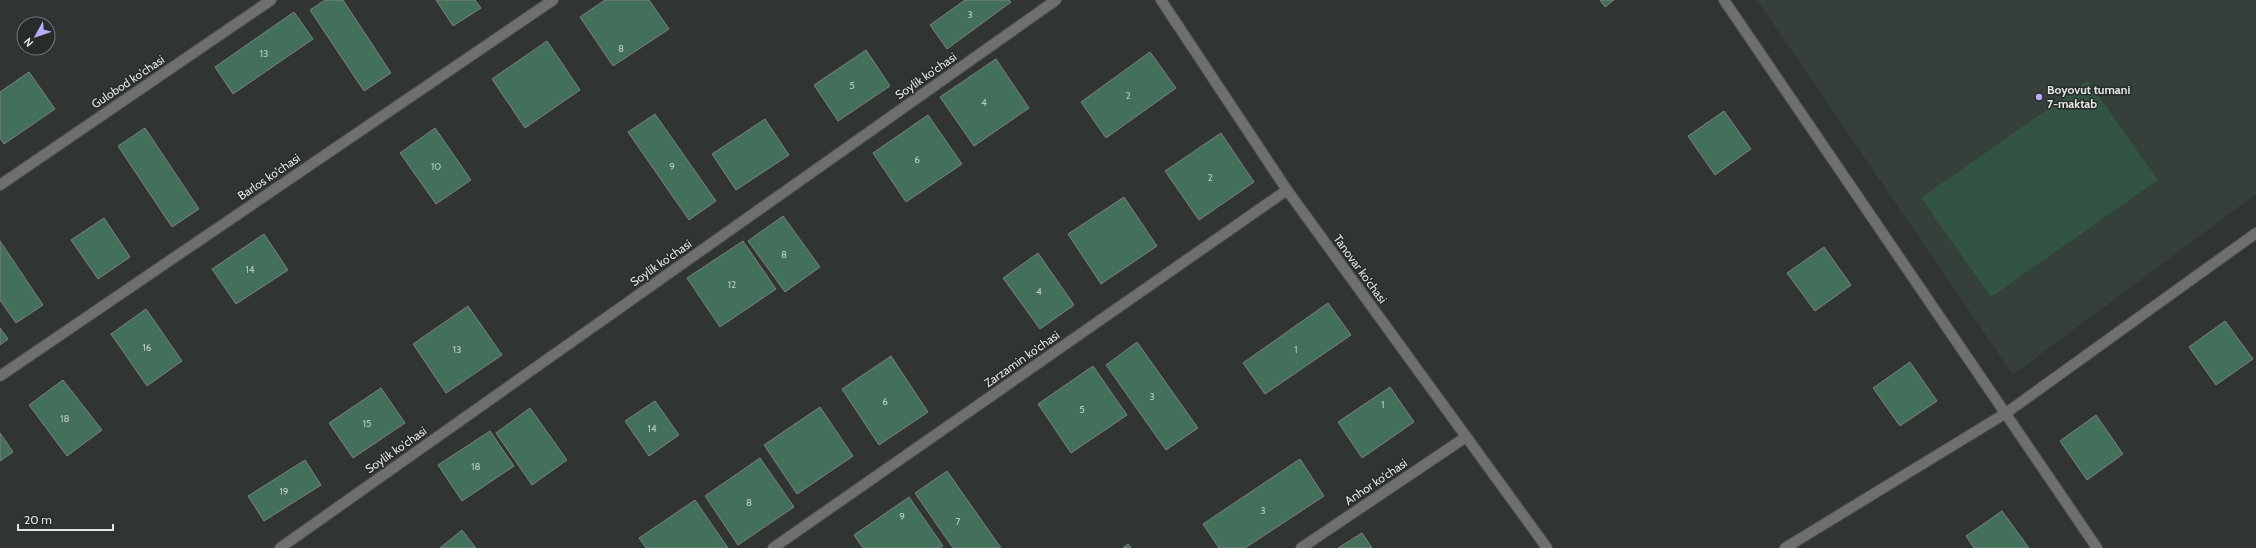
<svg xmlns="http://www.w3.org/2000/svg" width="2256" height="548" viewBox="0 0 2256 548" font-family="Cabin,sans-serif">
<rect width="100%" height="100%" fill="#303533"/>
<path fill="#35403a" d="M1757,0h499v194l-243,181z"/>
<path fill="#325443" d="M2088,81l70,99 -167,117 -70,-99z"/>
<path fill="#43705a" stroke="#7d827f" d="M325,0h18l48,73 -27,18 -54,-81z
M436,0h39l6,8 -28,18z
M605,0h44l20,29 -56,37 -33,-49z
M965,0h44l2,2 -64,47 -17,-24z
M1600,0h14l-9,7z
M294,12l19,27 -80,55 -18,-27z
M547,41l33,49 -55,38 -33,-49z
M866,50l24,36 -52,35 -24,-36z
M1150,52l26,36 -70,50 -25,-36z
M996,59l33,49 -55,38 -34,-49z
M29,72l26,37 -51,35 -4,-6v-46z
M1724,111l27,38 -36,26 -27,-39z
M655,114l61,87 -27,19 -61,-88z
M928,115l34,49 -56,38 -33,-49z
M765,119l24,36 -53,35 -24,-36z
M145,128l54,81 -27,18 -54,-81z
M435,128l36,52 -35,24 -36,-51z
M1221,133l33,49 -55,38 -34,-49z
M1124,197l33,49 -56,38 -33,-50z
M783,216l37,51 -35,25 -37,-51z
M104,218l26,39 -32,22 -27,-39z
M264,234l24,36 -52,34 -24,-35z
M0,241l43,64 -27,18 -16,-23z
M743,241l33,48 -56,38 -33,-49z
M1824,247l27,38 -36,26 -28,-38z
M1038,253l36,52 -34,24 -37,-51z
M1328,303l23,32 -86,59 -22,-31z
M468,306l34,49 -56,38 -33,-49z
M146,309l36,52 -35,25 -36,-52z
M2225,321l28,38 -37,26 -27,-38z
M0,328l8,11 -8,6z
M1137,342l61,86 -32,22 -60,-85z
M891,356l37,56 -49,33 -37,-56z
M1910,362l27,39 -37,25 -27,-38z
M1093,366l34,49 -56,38 -33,-49z
M63,380l39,50 -35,26 -38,-51z
M1390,387l24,35 -52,36 -24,-36z
M381,388l24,35 -52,35 -24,-35z
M655,401l24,34 -30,21 -24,-35z
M820,407l33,49 -56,38 -33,-49z
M530,408l37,52 -35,25 -36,-52z
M2096,415l27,39 -36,26 -27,-39z
M490,431l24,35 -52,35 -24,-36z
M0,433l13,19 -13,9z
M760,458l34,49 -56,38 -33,-49z
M1300,459l24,37 -79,52h-26l-16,-24z
M305,460l16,25 -57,36 -16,-25z
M947,471l54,77h-48l-38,-55z
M909,497l34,49 -3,2h-77l-9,-13z
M695,500l33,48h-82l-7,-10z
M2002,511l27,37h-55l-8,-12z
M462,530l14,18h-36z
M1362,533l10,15h-34z
M1128,544l3,4h-8z"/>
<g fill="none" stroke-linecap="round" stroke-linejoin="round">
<g stroke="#4d514f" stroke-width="12">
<path id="street" d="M1161,0l126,190 260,358
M1724,0l373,548
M0,185l271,-185
M0,376l553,-376
M280,548l776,-548
M773,548l514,-358
M1301,548l165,-111
M1785,548l221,-135 250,-180"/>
</g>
<use href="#street" stroke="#6f6f71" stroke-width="10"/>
</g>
<circle fill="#b8abf7" stroke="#272b29" stroke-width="1.5" cx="2039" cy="97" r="4"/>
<g text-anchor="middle" stroke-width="3" stroke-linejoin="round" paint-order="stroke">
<g font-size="10" fill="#bbc8c2">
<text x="970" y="18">3</text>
<text x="621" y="52">8</text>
<text x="264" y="57">13</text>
<text x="852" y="89">5</text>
<text x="1128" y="99">2</text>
<text x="984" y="106">4</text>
<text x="917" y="163">6</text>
<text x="436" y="170">10</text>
<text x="672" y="170">9</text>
<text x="1210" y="181">2</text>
<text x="784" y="258">8</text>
<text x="250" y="273">14</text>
<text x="732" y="288">12</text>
<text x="1039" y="295">4</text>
<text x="147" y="351">16</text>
<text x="457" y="353">13</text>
<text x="1296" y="353">1</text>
<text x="1152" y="400">3</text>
<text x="885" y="405">6</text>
<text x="1383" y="408">1</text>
<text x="1082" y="413">5</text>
<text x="65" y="422">18</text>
<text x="367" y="427">15</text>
<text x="652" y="432">14</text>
<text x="476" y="470">18</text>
<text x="284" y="495">19</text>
<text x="749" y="506">8</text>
<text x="1263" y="514">3</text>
<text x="902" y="520">9</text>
<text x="958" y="525">7</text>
</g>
<g font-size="12" fill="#e3e6e5" stroke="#272b29">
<text transform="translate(926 76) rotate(-35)" y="4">Soylik ko'chasi</text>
<text transform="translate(128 82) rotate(-34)" y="4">Gulobod ko'chasi</text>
<text transform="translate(269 177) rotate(-34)" y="4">Barlos ko'chasi</text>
<text transform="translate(661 263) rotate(-35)" y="4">Soylik ko'chasi</text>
<text transform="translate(1360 269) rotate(54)" y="4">Tanovar ko'chasi</text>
<text transform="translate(1022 359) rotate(-35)" y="4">Zarzamin ko'chasi</text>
<text transform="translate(396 450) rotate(-35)" y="4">Soylik ko'chasi</text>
<text transform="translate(1376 482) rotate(-34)" y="4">Anhor ko'chasi</text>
</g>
<g font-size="12" font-weight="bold" fill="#e3e6e5" stroke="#272b29" text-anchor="start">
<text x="2047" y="94">Boyovut tumani<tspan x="2047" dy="14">7-maktab</tspan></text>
</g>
</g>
<g transform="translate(36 36) rotate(230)"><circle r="19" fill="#272b29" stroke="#727674"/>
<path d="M0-3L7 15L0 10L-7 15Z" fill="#b8abf7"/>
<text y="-6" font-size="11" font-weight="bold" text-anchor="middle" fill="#e3e6e5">N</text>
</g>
<path d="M18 524v6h95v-6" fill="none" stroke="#e3e6e5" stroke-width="2"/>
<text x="24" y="524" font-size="12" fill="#e3e6e5" stroke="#272b29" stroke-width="3" paint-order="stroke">20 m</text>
</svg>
